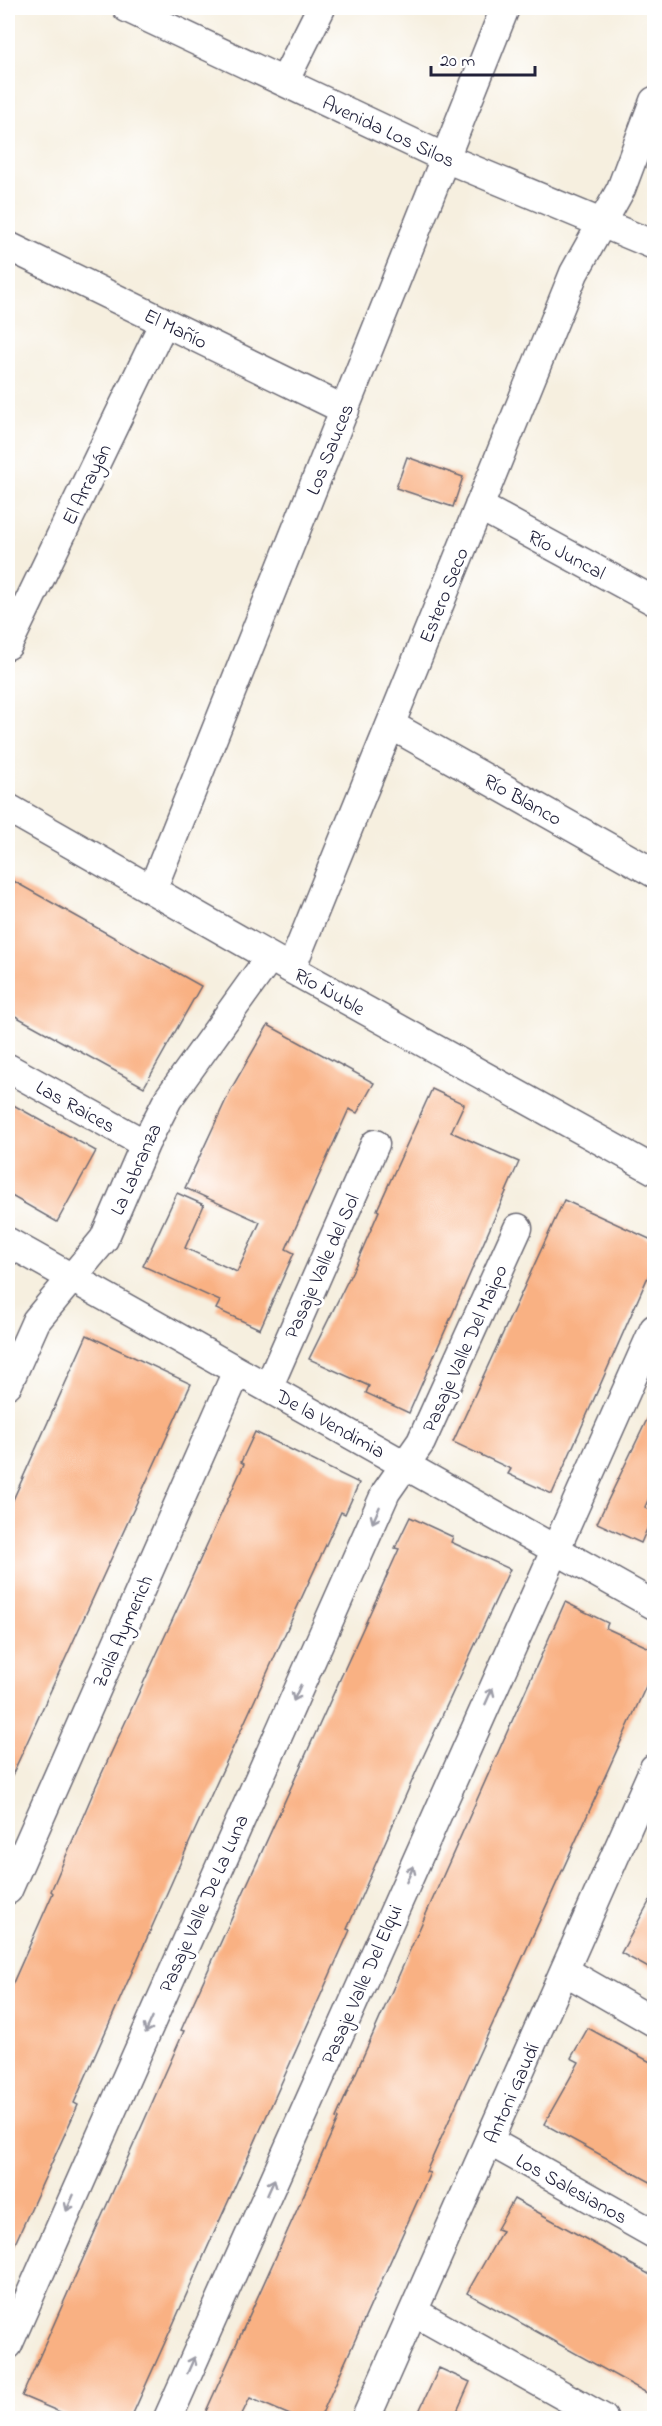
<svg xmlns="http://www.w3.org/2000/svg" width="662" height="2426" viewBox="0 0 662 2426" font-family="'Indie Flower',sans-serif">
<rect width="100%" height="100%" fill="#fff"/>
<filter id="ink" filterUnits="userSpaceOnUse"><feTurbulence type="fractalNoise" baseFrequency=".0167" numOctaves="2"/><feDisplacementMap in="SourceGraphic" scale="12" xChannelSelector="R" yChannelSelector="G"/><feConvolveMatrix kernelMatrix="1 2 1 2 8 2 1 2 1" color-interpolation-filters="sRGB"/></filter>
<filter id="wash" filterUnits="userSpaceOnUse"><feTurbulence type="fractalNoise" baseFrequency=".008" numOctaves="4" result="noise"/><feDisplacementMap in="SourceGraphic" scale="24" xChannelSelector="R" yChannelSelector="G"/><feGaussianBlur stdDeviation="1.35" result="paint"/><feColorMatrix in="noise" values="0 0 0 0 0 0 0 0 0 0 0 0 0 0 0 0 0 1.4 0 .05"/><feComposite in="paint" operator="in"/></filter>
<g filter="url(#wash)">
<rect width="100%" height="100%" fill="#f6efdf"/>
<g id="blocks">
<path fill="#f9b183" d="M407,457l56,20 -10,30 -57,-19z
M8,878l193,108 -57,101 -136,-75z
M268,1025l106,58 -17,30 -8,-4 -63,140 8,4 -34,76 -44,-20 4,-8 -77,-35 34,-73 27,12 -19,43 52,24 23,-50 -75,-34 46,-99z
M432,1089l32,15 -13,28 68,30 -110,251 -43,-20 3,-7 -60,-27 47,-95 23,-53 -2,-1z
M8,1102l88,49 -39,71 -49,-28z
M564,1200l90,41v22l-102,231 -44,-20 3,-5 -58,-27z
M87,1335l104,49 -183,400v-273z
M654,1405v82l-9,20 9,6 -13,30 -44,-20z
M255,1432l104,51 -14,31 -4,-2 -151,329 -116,262 4,2 -70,154v-265l45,-101 -2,-2 45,-105 148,-322 -3,-2z
M410,1517l43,20 -2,5 59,27 -94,203 -69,157 3,1 -219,488h-57l-52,-22 162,-365 -3,-1 218,-481 -4,-1z
M565,1602l43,21 -2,5 48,22v38l-7,-4 -174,383 -47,105 4,1 -110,245h-23l-47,-20 -10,20h-37l135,-299 -2,-1 70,-159z
M654,1893v78l-33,-18z
M588,2028l66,36v120l-110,-60 35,-62 -8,-4z
M514,2199l140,78v120l-187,-104 35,-62 -5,-2z
M439,2368l31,14 -16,36h-38z"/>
</g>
</g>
<g filter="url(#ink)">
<use href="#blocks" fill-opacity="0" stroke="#6c6a74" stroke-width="1.5"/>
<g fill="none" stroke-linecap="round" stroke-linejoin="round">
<g stroke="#6c6a74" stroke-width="31">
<path id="minor" d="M127,8l318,150 209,87
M284,82l37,-74
M8,246l337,164
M479,506l175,95
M8,645l156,-323
M391,725l263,148
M8,808l283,161 363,201
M152,890l353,-882
M291,969l283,-696 47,-84 33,-88
M8,1068l137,76
M8,1242l646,363
M8,1384l28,-63 68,-82 41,-95 23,-45 102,-142
M268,1388l107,-244
M8,1890l229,-519
M565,1971l89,51
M489,2141l165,93
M414,2312l189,106
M8,2345l378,-853 35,-50 97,-214
M168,2418l486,-1089
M366,2418l288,-650"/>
</g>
<use href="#minor" stroke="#fff" stroke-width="28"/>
</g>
<defs><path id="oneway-shaft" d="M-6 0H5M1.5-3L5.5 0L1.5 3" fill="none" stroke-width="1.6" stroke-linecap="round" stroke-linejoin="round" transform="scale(1.5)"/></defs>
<g stroke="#9c9ca7">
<use href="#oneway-shaft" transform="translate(376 1515) rotate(114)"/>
<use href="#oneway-shaft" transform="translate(297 1693) rotate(114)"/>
<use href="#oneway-shaft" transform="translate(489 1696) rotate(-66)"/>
<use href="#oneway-shaft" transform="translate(410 1874) rotate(-66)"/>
<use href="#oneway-shaft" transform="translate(149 2025) rotate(114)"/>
<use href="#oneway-shaft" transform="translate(271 2187) rotate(-66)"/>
<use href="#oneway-shaft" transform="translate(70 2203) rotate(114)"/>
<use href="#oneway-shaft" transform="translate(191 2365) rotate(-66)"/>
</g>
</g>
<g text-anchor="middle" stroke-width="6" stroke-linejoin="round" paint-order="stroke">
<g font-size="20" fill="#22223b" stroke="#fff">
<text transform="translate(389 131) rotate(25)" y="7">Avenida Los Silos</text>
<text transform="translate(176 328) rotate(26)" y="7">El Mañío</text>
<text transform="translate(329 449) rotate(-68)" y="7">Los Sauces</text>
<text transform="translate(86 484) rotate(-64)" y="7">El Arrayán</text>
<text transform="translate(567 554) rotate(28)" y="7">Río Juncal</text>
<text transform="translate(443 595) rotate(-68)" y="7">Estero Seco</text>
<text transform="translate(523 799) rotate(29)" y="7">Río Blanco</text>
<text transform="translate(330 991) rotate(29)" y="7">Río Ñuble</text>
<text transform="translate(76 1106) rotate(29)" y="7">Las Raices</text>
<text transform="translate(135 1169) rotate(-66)" y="7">La Labranza</text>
<text transform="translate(321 1266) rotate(-66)" y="7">Pasaje Valle del Sol</text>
<text transform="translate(464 1348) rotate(-66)" y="7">Pasaje Valle Del Maipo</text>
<text transform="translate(331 1423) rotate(29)" y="7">De la Vendimia</text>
<text transform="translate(122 1631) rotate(-66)" y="7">Zoila Aymerich</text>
<text transform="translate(203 1903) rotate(-66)" y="7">Pasaje Valle De La Luna</text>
<text transform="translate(361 1984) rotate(-66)" y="7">Pasaje Valle Del Elqui</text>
<text transform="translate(511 2093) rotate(-66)" y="7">Antoni Gaudí</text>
<text transform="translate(572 2188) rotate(29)" y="7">Los Salesianos</text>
</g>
</g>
<rect width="662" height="2426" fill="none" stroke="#fff" stroke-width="30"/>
<path d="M431 66v9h104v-9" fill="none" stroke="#22223b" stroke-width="3"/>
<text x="440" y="66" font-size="18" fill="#22223b" stroke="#ffffff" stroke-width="4.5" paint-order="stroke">20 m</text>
</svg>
